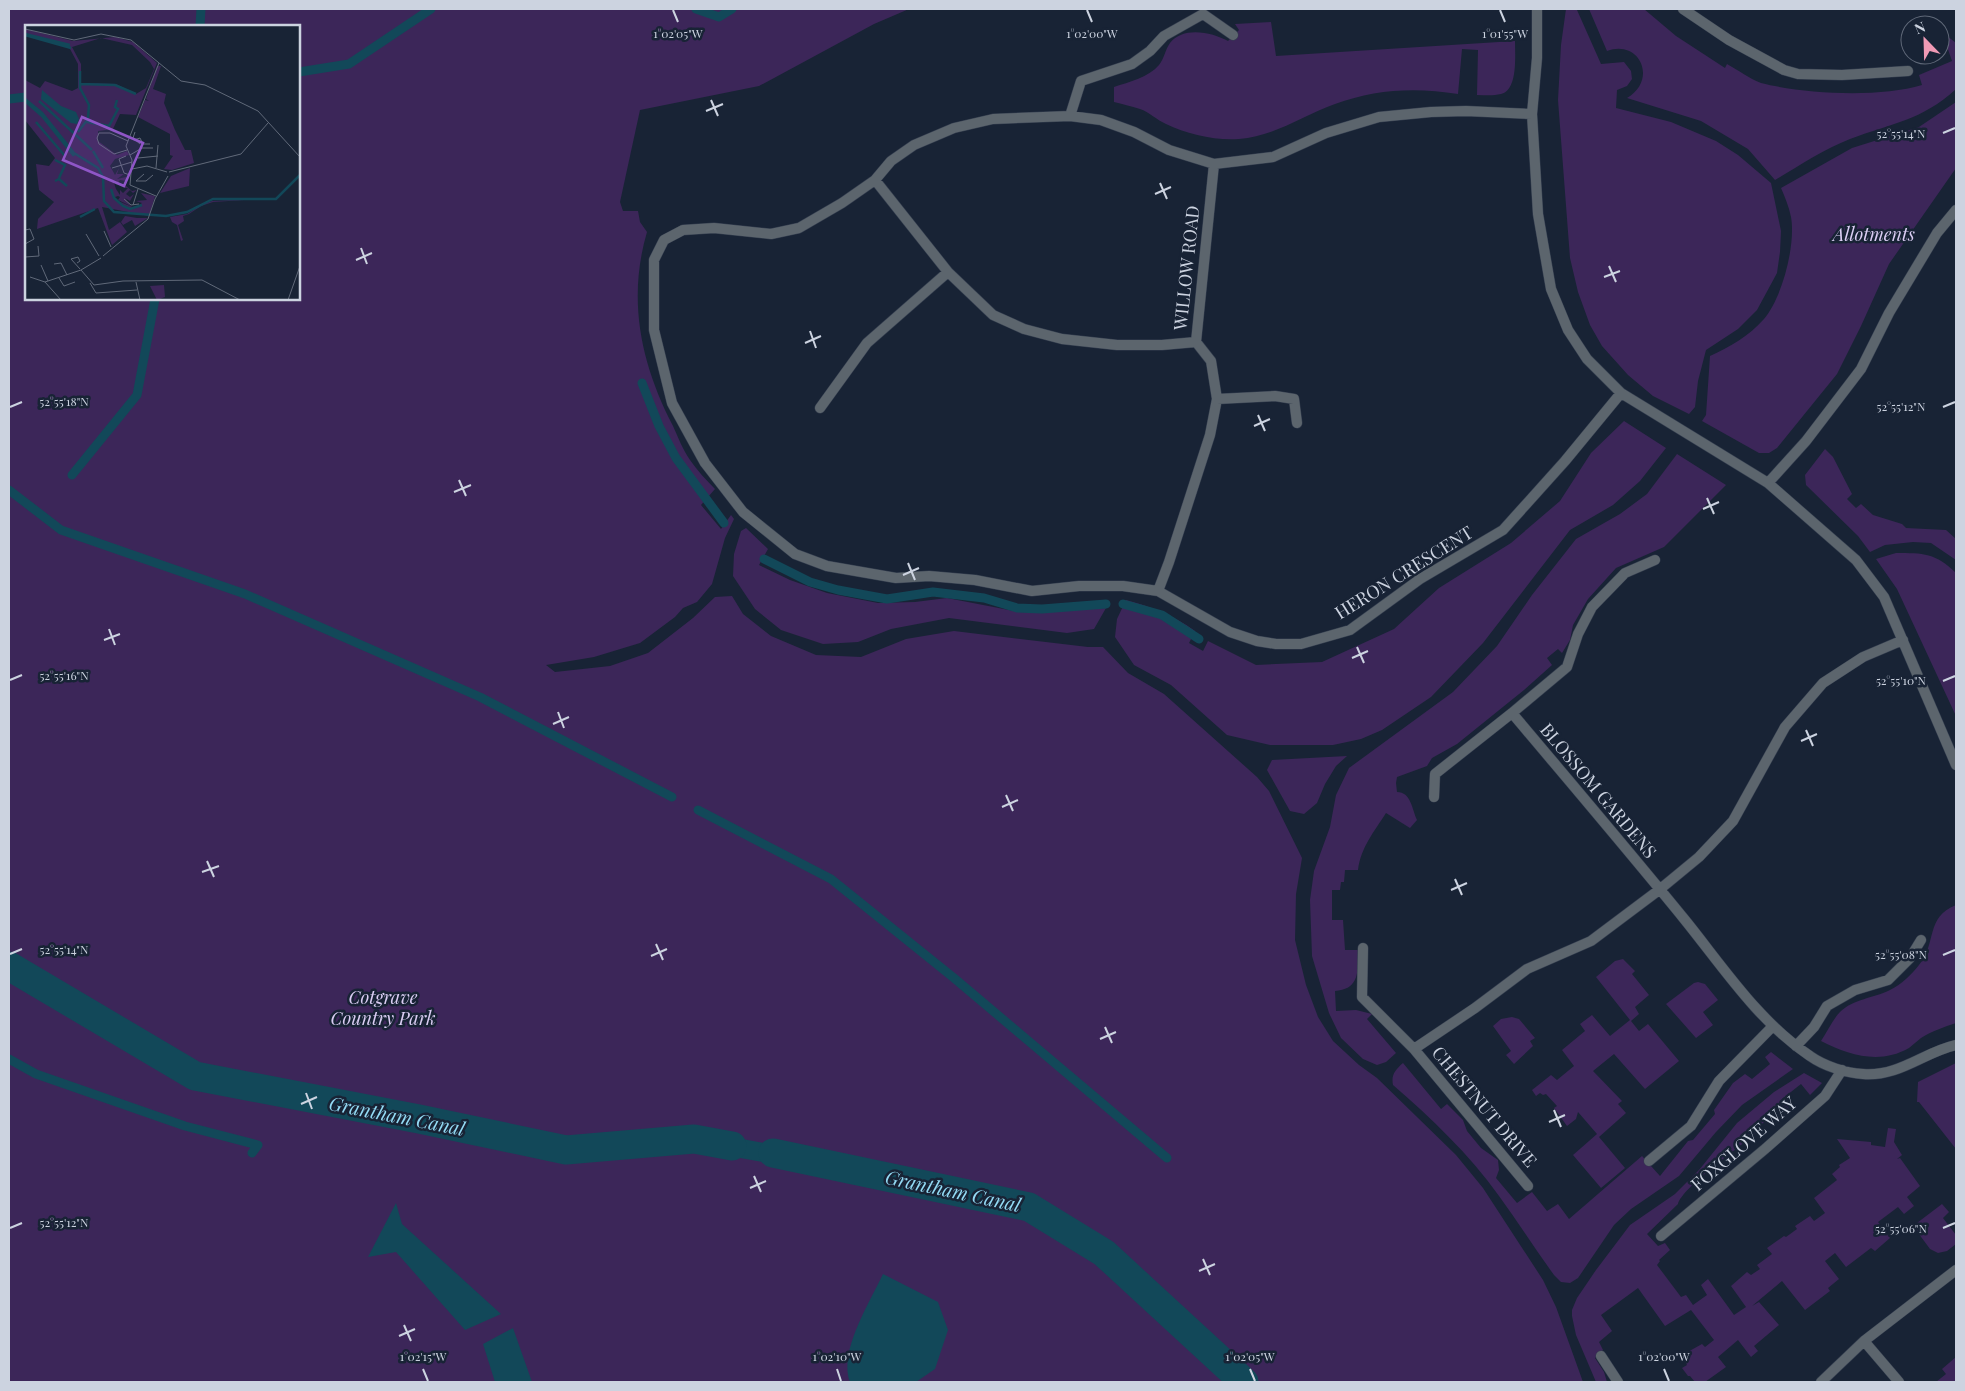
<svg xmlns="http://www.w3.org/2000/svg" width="1965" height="1391" viewBox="0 0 1965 1391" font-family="'Playfair Display',serif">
<rect width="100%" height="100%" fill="#182335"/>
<path fill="#3c2659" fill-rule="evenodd" d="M9,9h900l-35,15 -115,62 -119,24 -20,92 3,9h15l2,11 7,10c-20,68 -6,132 26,194 5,11 10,24 17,34 7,10 16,20 25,29l-14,16 20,24 10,-14 3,4 -9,19 -13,46 -15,18 -14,6 -8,9 -35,26 -46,14 -48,8 9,7 55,-6 38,-13 45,-35 22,-21 17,-1 11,18 28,22 45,19 45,2 45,-18 48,-8 134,16h15l25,26 36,21 93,83 12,14 33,67 -6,36 -1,46 11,45 12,32 15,24 26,24 18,13 79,77 27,33 60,92 13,27 27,75h-1574zM26,26h273v273h-273z
M1566,9l11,1 24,54 23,-2 7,9 1,8 -5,7 -10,4 -1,18 55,14 45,19 22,14 33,28 10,48 -1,21 -3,21 -20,37 -19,19 -32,21 -8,31 -3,26 -6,7 -36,-18 -25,-21 -26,-29 -12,-21 -12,-33 -8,-34 -12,-158 3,-55z
M1589,9h55l32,27 49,32 2,-4c11,6 23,15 34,19 43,11 118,15 161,2l-3,-10 33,-14 -10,-29 14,11v46c-35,32 -64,34 -106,50 -26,10 -51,27 -75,41l-27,-31 -47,-28 -74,-23c31,-18 13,-59 -20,-47z
M1271,22l5,34 239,-15c0,15 3,49 -14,53 -8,2 -16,1 -24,1l1,-45 -16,-1 -4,45c-42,-7 -83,-5 -123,10 -33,12 -60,32 -96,35 -23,2 -52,-5 -73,-15 -9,-4 -17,-12 -26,-15 -9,-3 -18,-5 -26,-7v-15c15,-5 35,-10 45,-22 5,-6 6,-15 11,-22 13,-17 42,-11 58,-2l11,-11 -4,-6z
M1956,102v66l-67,96 -28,62 -24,48 -60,74 -8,5h-10l-57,-32 4,-6 4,-59c20,-9 39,-20 54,-37 18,-21 32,-74 27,-102 -2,-10 -6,-20 -10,-29l71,-40 67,-21z
M1624,421l42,27 -26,33 -27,24 -43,25 -87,113 -52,54 -49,33 -21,9 -28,6h-63l-43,-10 -56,-50 -37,-20 -19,-28 2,-18 9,-19c26,7 47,15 69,31l-6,12 14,8 5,-10 48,24 66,-3 72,-33 45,-41 72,-45 49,-42 31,-48z
M1825,449l8,8 19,37 -5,5 9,9 5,-4 12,11 29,9 4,4 40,2 10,9v21l-25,-17 -18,-1 -28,3 -15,7 -12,-16 -52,-51 -1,-10z
M1677,454l49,31 -62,62 -48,21 -28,31 -15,26 -3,15 -8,13 -4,-4 -11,9 5,7 -28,25 -67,54 -25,14 -5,8 -30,11 -1,6 1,9c14,0 15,17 20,28l-7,8 -24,-15c-12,19 -25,34 -28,57h-13l-1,12h-3l-1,8h-8v30h11l2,30h13c0,21 2,39 -23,41l1,20 20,-1 16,4 -5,5 29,34 -10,9 -9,3 -14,-6 -22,-21 -12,-25 -17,-57 -2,-56 4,-29 16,-44 6,-32 13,-27 104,-76 44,-46 35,-51 44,-56 44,-25 27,-20z
M746,528l22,21 -9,16 31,15 37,13 51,10 37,-1 32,-4 67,13 92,-3 -12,21 -27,4 -118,-15 -58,11 -33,13 -35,2 -42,-14 -26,-21 -22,-33 1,-22 7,-23z
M1896,553c27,0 40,0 60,20v143l-59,-127 -21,-30z
M1347,756l-11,10 -11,18 -8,19 -13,11 -14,-3 -23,-41 5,-10z
M1956,905v118c-12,4 -24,8 -35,15 -4,3 -8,7 -12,10 -30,17 -60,7 -88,-7 6,-9 12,-22 19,-29 13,-13 34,-14 50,-22 11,-5 22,-16 29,-25 18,-21 6,-48 37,-60z
M1623,959l12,12 -3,3 17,21 -14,12 4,7 -8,7 8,10 9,-7 31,37 -34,28 -31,-35 -21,17 29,30 -4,3 8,9 -27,24 26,31 -24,20 -28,-33 24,-21 -19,-22 -2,7 -9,7 -13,-18 3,-2 -11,-12 -3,1 -3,-2 -4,3 -4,-6 19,-15 6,5 17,-14 -12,-16 23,-19 -5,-7 12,-9 18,21 20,-16 -34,-43 19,-16z
M1698,982l7,2 13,16 -15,12 10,13 -17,13 -30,-34 28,-21z
M1512,1017l7,2 16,19 -5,3 3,5 -19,18 -8,-9 5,-4 -18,-25 8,-7z
M1771,1052l22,17 -51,36 -26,27 -37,44 -48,33 -17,16 -36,53 -8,5 -9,-1 -7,-7c-19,-26 -36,-53 -55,-79 -30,-42 -68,-78 -106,-111 -2,-10 2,-15 10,-22l38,46 6,-5 16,16 4,11 14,17 17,12 1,10 -3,8 21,25 15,-11 15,19 11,-7 11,15 73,-63 18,20 28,-35 5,-1 22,-26 -1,-4 19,-27 12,-9 7,5 18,-15 -5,-7z
M1956,1063v86l-37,-47h-2l1,-20z
M1804,1073l18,10 -12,12 -9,-11 -19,15 8,11c-14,3 -28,9 -33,23 -17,13 -75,55 -79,71l-31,30 11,12 7,-3 5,7 -11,10 1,1 -3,4 24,32 5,-2 7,10 14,-10 -6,-10 7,-6 26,36 12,-8 -15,-21 16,-14 4,3 9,-6 -3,-4 15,-11 -5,-6 17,-12 2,1 11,-8 -2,-3 15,-10 4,5 11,-8 -11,-15 23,-18 -5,-6 8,-7 -1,-2 11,-7 -13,-19 34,3v3l14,2 3,-19 8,1 -2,13 8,13 -5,4 3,-1 20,28 -13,11 7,9 -10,8 -6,-7 -20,15 12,16 -15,13 -4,-3 -25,19 -11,-14 -10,8 14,18 -11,9 2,3 -25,19 -23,-29 -30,25 7,-4 20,23 -25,21 4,5 -7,6 -13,-17 -20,17 8,10 -21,15h-10l-5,-6h-2l-6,-8 5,-3 -1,-2 2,-2 -4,-7 18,-10 3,3 9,-7 -23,-30 -26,16 -27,-38 -37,27 11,16 -13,11 4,8 -8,8 9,14 3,10h-11l-20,-47 -4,-19v-6l5,-12 19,-28 34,-45 45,-31 24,-24 38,-47 37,-31z
M1942,1204l7,8 -6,6 13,17v9l-9,7 -9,2 -8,-4 -17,-23z
M1956,1357v25h-20l10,-8 -4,-5z"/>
<path fill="#124859" d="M688,1129l114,21 8,10 -9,9 -117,-21 10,-9z
M396,1203l6,21 99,90 -36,16 -69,-78 -28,5z
M883,1274l55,28 10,28 -13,39 -19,13h-66c-12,-30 20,-80 33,-108z
M513,1328l19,54h-37l-12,-38z"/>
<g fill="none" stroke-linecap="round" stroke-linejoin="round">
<path stroke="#124859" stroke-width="9" d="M696,9l23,8 13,-8
M200,26l1,-17
M299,72l50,-8 82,-55
M9,99l17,-2
M642,383l17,43 17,32 48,65
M72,475l65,-80 18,-96
M9,490l52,40 184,64 235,103 192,100
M764,559l46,23 28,8 49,9 46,-7 51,6 33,10 25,1 64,-5
M1123,604l39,11 37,24
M698,810l133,69 123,99 213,180
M9,1059l27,15 149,52 73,19 -6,8"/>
<path stroke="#124859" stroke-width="29" d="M9,966l186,110 224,43 147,31 128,-11 38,7
M773,1153l256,54 75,46 140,129"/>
<g stroke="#353f50" stroke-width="11">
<path id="minor" d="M1537,9v49l-5,56 6,100 13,75 17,41 19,29 34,34 147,90 88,77 28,37 72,168
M1683,9l46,31 55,30 14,4 44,1 66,-4
M1532,114l-66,-3 -35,1 -52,5 -53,16 -53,24 -59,7 -45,-14 -35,-18 -33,-12 -31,-4 -77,3 -39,9 -40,17 -23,16 -16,19 -33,23 -43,25 -28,6 -57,-6 -31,2 -19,10 -10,20v70l18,73 33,60 38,49 52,42 32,12 69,12 33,-2 46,4 57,11 47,-5h44l35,5 72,41 27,9 19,3h25l49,-14 70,-51 83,-49 62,-69 56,-68
M1070,116l11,-35 51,-17 18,-13 14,-15 39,-22 30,21
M875,180l73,92 45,43 31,14 38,10 55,6h45l34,-3
M1217,399l58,-3 19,3 3,24
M820,408l47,-65 81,-71
M1768,483l38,-42 55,-72 28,-56 48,-80 19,-23
M1655,560l-30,13 -33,34 -14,27 -11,33 -55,46c58,69 116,137 173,207 38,47 73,101 125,136 14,10 36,17 53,18 36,3 61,-22 93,-29
M1158,591l11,-29 41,-127 7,-36 -6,-38 -15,-19 18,-178
M1434,797l1,-23 77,-61
M1363,948l-1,49 52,52 114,137
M1796,1046l18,-19 13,-21 28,-16 33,-10 22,-22 11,-18
M1414,1049l61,-41 52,-39 64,-28 68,-51 40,-33 34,-36 52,-94 38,-44 40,-26 40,-17
M1649,1161l42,-35 28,-45 54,-55
M1661,1236l104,-87 60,-53 17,-26
M1864,1341l35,41
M1601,1356l17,26
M1821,1382l43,-41 92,-71"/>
</g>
<use href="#minor" stroke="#5c656d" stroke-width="10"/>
</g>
<path fill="none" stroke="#ccd3e0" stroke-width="2" d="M673,10l5,12M1087,10l5,12M1500,10l5,12M711,100l7,16M706,111l17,-7M1943,133l12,-5M1160,183l7,16M1155,194l16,-7M361,248l6,16M356,260l16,-7M1609,266l7,16M1604,277l16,-6M810,331l6,17M805,343l16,-7M10,407l12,-5M1943,407l12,-5M1258,415l7,16M1254,426l16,-7M459,480l7,16M454,492l17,-7M1707,498l7,16M1703,509l16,-7M908,563l7,17M903,575l16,-7M109,629l6,16M104,640l16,-6M1357,647l7,16M1352,658l16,-7M10,680l12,-5M1943,681l12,-5M558,712l6,16M553,724l16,-7M1806,730l7,16M1801,741l16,-7M1006,795l7,16M1002,807l16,-7M207,861l7,16M202,872l17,-6M1455,879l7,16M1451,890l16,-7M656,944l7,16M10,954l12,-5M1943,955l12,-5M651,956l16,-7M1105,1027l7,16M1100,1039l16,-7M306,1093l6,16M301,1104l16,-7M1554,1110l7,17M1549,1122l16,-7M754,1176l7,16M750,1188l16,-7M10,1228l12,-5M1943,1228l12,-5M1203,1259l7,16M1199,1271l16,-7M404,1325l7,16M399,1336l16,-7M423,1369l5,12M837,1369l4,12M1250,1369l5,12M1664,1369l5,12"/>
<g text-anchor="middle" stroke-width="5" stroke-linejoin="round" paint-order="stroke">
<g font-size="18" font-style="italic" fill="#dacdf3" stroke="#182335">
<text x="1874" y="241">Allotments</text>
<text x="383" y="1004">Cotgrave<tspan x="383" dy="21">Country Park</tspan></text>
</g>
<g font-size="18" fill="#ccd3e0" stroke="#182335">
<text transform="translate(1187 268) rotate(-84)" y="6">WILLOW ROAD</text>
<text transform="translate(1404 573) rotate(-32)" y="6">HERON CRESCENT</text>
<text transform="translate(1598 791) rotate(50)" y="6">BLOSSOM GARDENS</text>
<text transform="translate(1484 1107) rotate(50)" y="6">CHESTNUT DRIVE</text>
<text transform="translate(1744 1144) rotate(-41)" y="6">FOXGLOVE WAY</text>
</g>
<g font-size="19" font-style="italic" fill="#93daf4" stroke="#182335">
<text transform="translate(397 1116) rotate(11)" y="7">Grantham Canal</text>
<text transform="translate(953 1191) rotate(12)" y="7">Grantham Canal</text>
</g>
</g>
<g transform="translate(25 25)">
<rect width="275" height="275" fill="#182335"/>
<path d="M0,4l48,12 42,-4 18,5 24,21 -21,52 -16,-1 -7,15 -15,2v10l19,14 10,-4 2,4 -14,4 -5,7 5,9 4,-7 -2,6h7l-7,5 9,-2v4l-6,-1 -4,5 1,-4 -4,-1 3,9 4,6v-5l3,3 5,-5h-3v-3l7,6 5,-1 -4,3 -3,-3 -4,4 4,3 4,-3 -4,7 -5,-3 6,8 -13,-6 2,-3 -2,-1 -3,1 3,4 17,7 7,-5 -6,-2 11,-1 -6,-7 14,3 -6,20 -47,-9 7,23 11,-8 7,10 -15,13 -14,-37 -61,21 1,-10 16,-17 -15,-12 -3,-26 13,2 6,-8 -30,-38v-40l15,8 5,-7 27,10 6,-3v-24l-9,-17 -44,-11zM76,13l31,7 18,17 4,7 -8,19 -10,6 -20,-10 -35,-1v-19l-9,-17zM132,41h4l-8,23 13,5 -2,9 11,27 10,20h6l3,13 -22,7 -8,-1 9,-13 -3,-1v-21l-32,-17 7,-17 4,1 -3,-2zM165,143l-1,18 -29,7 11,-17zM237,174l-49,3 -12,4 -12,8 -6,2 1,5 -6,4 5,15 -2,1 -4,-16 -5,-3 -2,-5 17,-3 14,-9 11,-4zM100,191l12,2h11l-13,8 -3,-6 -9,5 -2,-3zM139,260l1,12 -8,3 -7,-14z" fill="#3c2659" fill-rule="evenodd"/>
<path d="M17,65l19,16 15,6 3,7 -2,5 -6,-1 -30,-24z" fill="#124859"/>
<path fill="none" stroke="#124859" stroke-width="2.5" d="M0,9l45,11M0,10l46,13M55,46v17l9,17 -1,13M55,59l35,1 21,9M0,74l17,14 32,40 24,15 5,9 1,24 10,11 52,4 21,-4 26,-13h63l24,-24M0,76l17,15 32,40M14,76l53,49M11,97l29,34M62,97l22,4 9,-17 -3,-2 2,-7M53,107l10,-13M68,126l10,17M30,135l10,5 -6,13M30,156l4,-2 8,7M86,164l3,9 9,8 7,3 12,-4M55,192l15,-8"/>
<path fill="none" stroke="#606979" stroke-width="1" d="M0,4l49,11 27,-6 30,6 50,41 24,4 53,26 42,46M110,107l-2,6 7,6M109,115l6,-2 3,6h7M102,125l-13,4 -15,-10 -2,-6 2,-5h11l18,8M105,130l12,-7h11M101,131l-7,3 5,14 6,2M113,133l20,-2M87,143l20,-6M131,143l2,-23M107,144l15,-3 20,6M144,147l72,-18 27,-31M119,149l-8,7h10l7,-6M131,171l-26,-11 2,-25 -6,-14 33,-83M99,174l7,6 8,-1M108,180l5,-16M0,205l5,-1 4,10 -9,5M79,206l7,16M61,209l13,22M78,231l45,-37 7,-20 13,-23M0,232l14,-1 -1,-10M52,238l3,-2 -2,-4 -7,2 9,10M29,239l7,-1 6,12M16,240l7,16M56,245l13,15 29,-4 79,-1 38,20M5,252l15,5 36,-12 20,-12M34,253l5,8 11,-4M20,257l16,18M111,257l4,18M65,258l6,10 41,-3M263,275l12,-34"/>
<path fill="#8f56c7" fill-opacity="0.15" stroke="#8f56c7" stroke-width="2.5" d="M57,92l61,26 -19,43 -61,-26z"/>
<rect width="275" height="275" fill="none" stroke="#ccd3e0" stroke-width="2.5"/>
</g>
<g font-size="12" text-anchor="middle" fill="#ccd3e0" stroke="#182335" stroke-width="5" stroke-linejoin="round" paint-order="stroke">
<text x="678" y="38">1°02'05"W</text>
<text x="1092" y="38">1°02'00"W</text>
<text x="1505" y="38">1°01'55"W</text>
<text x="1901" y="138">52°55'14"N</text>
<text x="64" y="406">52°55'18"N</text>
<text x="1901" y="411">52°55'12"N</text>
<text x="64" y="680">52°55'16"N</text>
<text x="1901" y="685">52°55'10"N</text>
<text x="64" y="954">52°55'14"N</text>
<text x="1901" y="959">52°55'08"N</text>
<text x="64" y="1227">52°55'12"N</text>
<text x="1901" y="1233">52°55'06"N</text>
<text x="423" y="1361">1°02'15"W</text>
<text x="837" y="1361">1°02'10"W</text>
<text x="1250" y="1361">1°02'05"W</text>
<text x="1664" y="1361">1°02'00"W</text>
</g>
<rect width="1965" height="1391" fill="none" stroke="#ccd3e0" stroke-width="20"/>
<g transform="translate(1925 40) rotate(337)"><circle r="24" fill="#182335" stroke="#606979"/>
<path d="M0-4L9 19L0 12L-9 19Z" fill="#f09ab5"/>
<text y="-8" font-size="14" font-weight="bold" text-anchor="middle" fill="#ccd3e0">N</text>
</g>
</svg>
